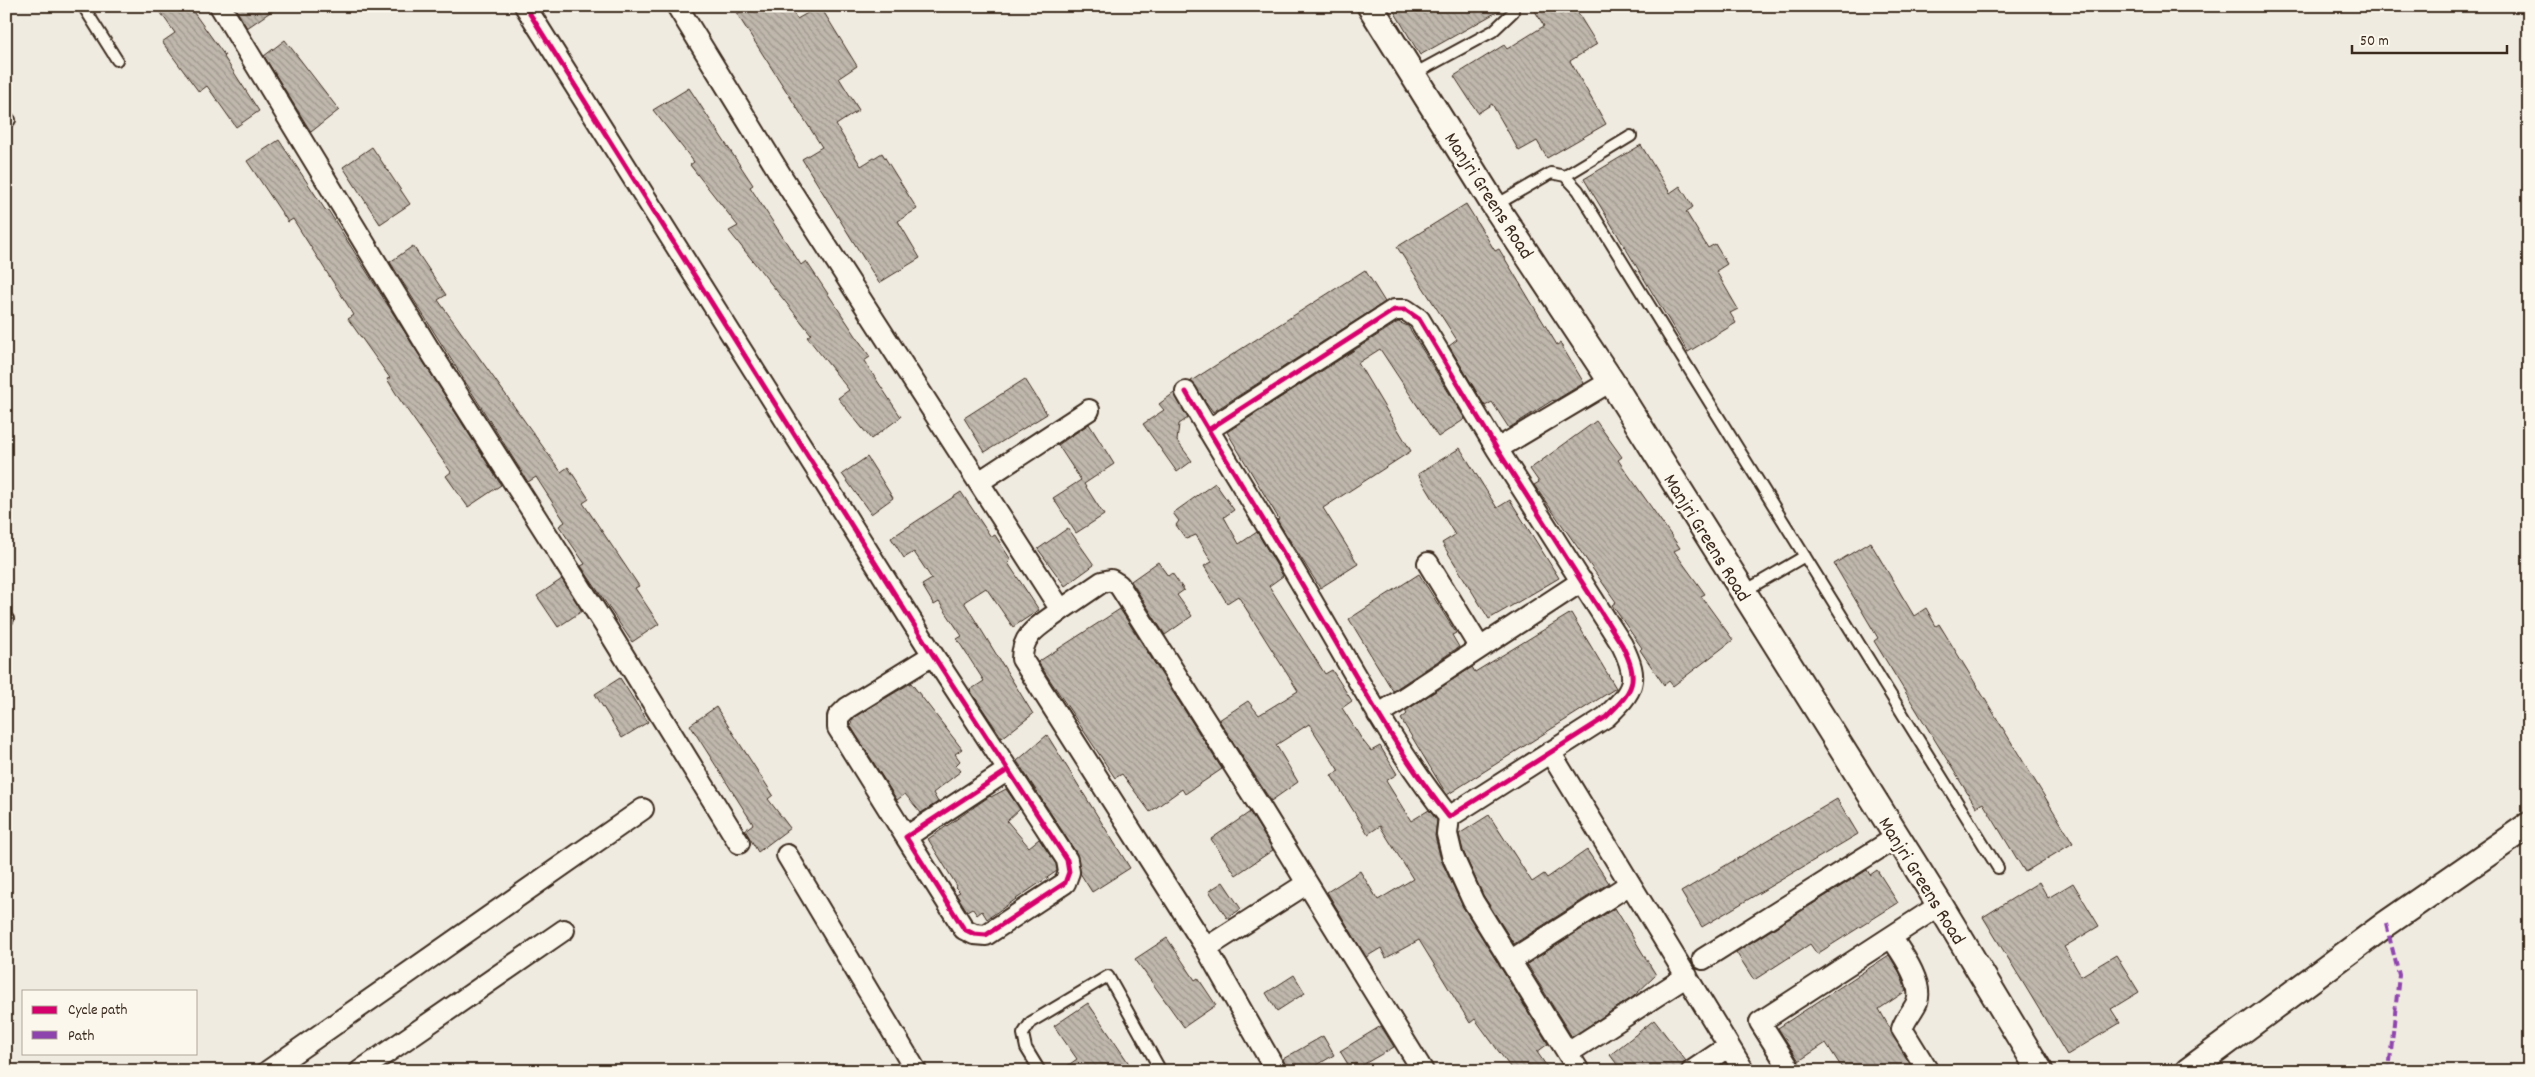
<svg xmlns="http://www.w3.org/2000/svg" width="2535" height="1077" viewBox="0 0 2535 1077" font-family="Dekko,sans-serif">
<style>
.building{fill:url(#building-back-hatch);stroke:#3b2a1e}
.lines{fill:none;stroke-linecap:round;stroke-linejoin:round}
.service-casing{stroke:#3b2a1e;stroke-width:14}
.minor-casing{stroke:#3b2a1e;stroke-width:24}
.tertiary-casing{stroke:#3b2a1e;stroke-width:29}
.service{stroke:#fbf7ec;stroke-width:10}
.minor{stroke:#fbf7ec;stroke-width:20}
.tertiary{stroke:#fbf7ec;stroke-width:25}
.quiet{stroke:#8e44ad;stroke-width:4;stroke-dasharray:8 4;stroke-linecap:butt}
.cycleway-casing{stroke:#fbf7ec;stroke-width:8}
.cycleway{stroke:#d6006c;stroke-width:5}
.labels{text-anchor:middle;stroke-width:5;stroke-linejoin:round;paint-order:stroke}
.street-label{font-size:20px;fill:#3b2a1e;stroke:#fbf7ec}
</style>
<defs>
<pattern id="building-back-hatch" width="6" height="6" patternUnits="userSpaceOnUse" patternTransform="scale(1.25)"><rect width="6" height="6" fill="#c0b8ad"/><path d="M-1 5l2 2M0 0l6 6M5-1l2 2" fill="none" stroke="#9d968c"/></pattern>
</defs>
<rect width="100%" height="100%" fill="#f0ebe0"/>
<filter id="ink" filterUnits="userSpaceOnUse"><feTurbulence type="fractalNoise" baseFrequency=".02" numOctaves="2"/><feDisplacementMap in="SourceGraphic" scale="10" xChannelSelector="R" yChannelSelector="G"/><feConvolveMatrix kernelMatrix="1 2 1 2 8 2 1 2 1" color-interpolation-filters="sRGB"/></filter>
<g filter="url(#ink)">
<path class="building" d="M156 6H189L225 56 224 57 259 111 236 127 207 86 199 92 162 42 175 33Z
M234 6H279L247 28Z
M750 6H789L797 19 820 6 857 66 839 78 859 110 836 125 861 166 882 153 917 209 898 221 920 258 879 283 802 159 822 147 737 14Z
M1391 6H1506V7L1420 55Z
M1532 6H1557L1562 14 1574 7 1597 44 1570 61 1606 124 1547 158 1537 141 1519 151 1492 104 1478 113 1454 76 1504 45 1507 49 1544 26Z
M285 40 339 110 311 132 264 56Z
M689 88 753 185 750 187 801 265 806 261 870 357 864 361 901 417 871 439 838 398 849 390 807 337 811 334 729 231 738 226 690 165 694 162 653 110Z
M279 140 326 211 328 210 501 485 468 507 446 476 451 472 400 400 387 379 390 378 348 319 354 315 293 219 288 222 247 161Z
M1641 145 1670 193 1680 186 1693 207 1686 212 1708 248 1715 244 1727 264 1716 271 1738 309 1730 313 1736 323 1688 352 1584 179Z
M372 147 410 204 380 224 343 167Z
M1466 204 1495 251 1499 249 1557 345 1560 343 1584 383 1554 401 1553 400 1509 428 1492 402 1485 406 1449 346 1457 340 1397 247Z
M413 246 446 295 438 300 561 472 568 467 589 499 583 503 639 586 635 588 659 624 632 642 581 566 585 564 559 526 565 522 536 477 528 482 390 262Z
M1365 270 1385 302 1213 412 1191 381Z
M1398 322 1408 326 1465 419 1438 437 1380 349 1358 363 1411 451 1323 508 1358 564 1320 588 1277 520 1279 519 1227 432Z
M1025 379 1047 414 985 452 964 418Z
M1174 393 1188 418 1179 424 1177 441 1192 461 1177 472 1143 424 1164 410 1159 404Z
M1596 421 1622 457 1618 460 1680 548 1674 551 1705 594 1701 596 1733 640 1673 686 1669 681 1664 685 1640 650 1642 648 1612 605 1616 602 1534 485 1539 482 1530 469Z
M1089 424 1114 464 1084 484 1104 515 1076 533 1053 498 1081 480 1058 445Z
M1460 448 1497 508 1510 500 1559 578 1489 619 1442 543 1455 535 1418 474Z
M867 457 893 498 871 514 842 474Z
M1215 483 1234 510 1224 517 1239 544 1257 532 1283 576 1269 586 1325 674 1332 670 1352 701 1342 708 1363 741 1371 751 1380 746 1397 774 1386 781 1411 821 1429 810 1437 820 1435 836 1441 860 1463 907 1548 1044 1537 1052 1550 1071H1513L1475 1019 1470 1023 1419 940 1386 958 1381 948 1366 957 1327 892 1360 871 1378 900 1413 879 1380 826 1368 834 1331 775 1339 771 1309 724 1276 745 1298 782 1271 801 1219 720 1248 701 1259 715 1298 691 1238 596 1227 603 1204 566 1212 562 1196 535 1186 539 1176 525 1179 521 1173 513Z
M961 492 991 537 995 535 1011 560 1008 563 1039 610 1013 627 986 588 964 602 1033 714 1002 738 970 690 984 681 957 639 962 636 939 602 934 605 922 585 932 579 914 552 904 558 891 538Z
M1068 528 1094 565 1065 586 1038 549Z
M1870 542 1914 616 1926 608 1936 626 1939 624 2073 843 2025 872 1983 803 1976 807 1874 641 1878 638 1834 564Z
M1158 562 1168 576 1172 573 1184 590 1177 595 1192 616 1165 635 1131 581Z
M1419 574 1456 633 1452 635 1459 647 1393 691 1349 619Z
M562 579 582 611 558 627 537 596Z
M1120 609 1222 769 1185 794 1182 789 1150 812 1122 774 1115 778 1038 662Z
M1571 613 1616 688 1447 795 1401 719 1407 714 1405 711 1472 667 1475 672Z
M620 678 648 722 622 738 595 694Z
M911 683 962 749 955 754 960 761 956 765 961 771 933 793 938 802 921 813 905 794 897 800 850 725 854 717Z
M716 707 773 795 768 799 790 828 758 852 745 830 753 824 690 725Z
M1047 735 1130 868 1092 892 1080 873 1077 854 1017 761Z
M1006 789 1020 809 1007 821 1029 847 1039 839 1056 864 1057 871 987 919 982 911 977 915 972 908 967 911 956 894 960 892 955 887 957 886 928 839 990 796 991 797Z
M1837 799 1858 834 1702 927 1681 892Z
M1250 812 1273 850 1236 875 1211 839Z
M1489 815 1532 882 1544 874 1547 878 1587 850 1609 883 1514 944 1483 895 1463 851 1459 834Z
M1867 870 1870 875 1877 870 1898 903 1817 954 1810 944 1754 980 1736 952Z
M1223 882 1241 909 1227 918 1209 891Z
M2039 882 2048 898 2073 883 2099 926 2064 947 2081 976 2116 955 2139 992 2111 1009 2120 1023 2067 1055 1983 917Z
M1615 908 1656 975 1633 997 1572 1037 1527 964Z
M1167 938 1195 980 1198 978 1216 1005 1184 1027 1135 959Z
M1889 955 1900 973 1906 991 1879 1009 1914 1071H1844L1826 1043 1799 1061 1778 1028Z
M1294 975 1305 993 1277 1011 1266 993Z
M1088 1003 1105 1028 1134 1071H1060L1077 1059 1054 1026Z
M1654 1020 1686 1061 1680 1071H1622L1610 1055Z
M1381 1026 1394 1047 1352 1071 1340 1051Z
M1323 1036 1334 1055 1307 1071H1288L1283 1059Z"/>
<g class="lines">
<defs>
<path id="service" d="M83 6 117 60
M1414 74 1493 31 1513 12V6
M6 122 10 120
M1565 176 1631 136
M1496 205 1551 173 1565 176 1578 190 1998 868
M1743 592 1805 556
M6 620 8 619
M1040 1071 1026 1048 1023 1034 1031 1022 1108 976 1161 1071"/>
<path id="minor" d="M220 6 427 346 611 635 739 843
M525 6 933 655 1067 860 1069 872 1065 883 986 935 974 934 964 929 906 837 1008 770
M677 6 782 177 1061 610C1042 625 1022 632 1022 659L1206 948 1276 1071
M1186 392C1227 463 1272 532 1313 603 1356 676 1396 751 1449 817L1606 717C1634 690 1640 681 1622 645L1497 449 1419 319 1406 310H1394L1208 430
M1497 449 1611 381
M979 482 1089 410
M1428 563 1480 648
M1061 610 1102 582 1111 580 1119 585 1259 805 1423 1071
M1378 715 1582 581
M1550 752 1744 1071
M1449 817 1447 834 1452 855 1473 901 1579 1071
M906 837 838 728V717L847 708 933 655
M787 855 916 1071
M1891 937C1901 952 1924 983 1917 1002 1913 1011 1905 1019 1902 1029L1928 1071
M1206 948 1306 884
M1703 959 1897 837
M1510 961 1630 884
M1568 1053 1687 976
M268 1071 643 809
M360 1071 564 930
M1692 1071 1729 1046
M1791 1071 1760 1022 1940 905"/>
<path id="tertiary" d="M1370 6 1491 200 1611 381 1940 905 2040 1071
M2188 1071 2386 924 2529 825"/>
</defs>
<use href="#service" class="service-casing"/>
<use href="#minor" class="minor-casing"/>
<use href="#tertiary" class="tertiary-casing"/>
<use href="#service" class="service"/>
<use href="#minor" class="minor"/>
<use href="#tertiary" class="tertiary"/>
<path class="quiet" d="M2386 924 2399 975 2389 1071"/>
<defs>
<path id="cycleway" d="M525 6 933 655 1067 860 1069 872 1065 883 986 935 974 934 964 929 906 837 1008 770
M1186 392C1227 463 1272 532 1313 603 1356 676 1396 751 1449 817L1606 717C1634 690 1640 681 1622 645L1497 449 1419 319 1406 310H1394L1208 430"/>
</defs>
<use href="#cycleway" class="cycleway-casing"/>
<use href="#cycleway" class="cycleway"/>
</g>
</g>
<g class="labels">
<g class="street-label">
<text transform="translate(1490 195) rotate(57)" y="7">Manjri Greens Road</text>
<text transform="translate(1708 537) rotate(58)" y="7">Manjri Greens Road</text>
<text transform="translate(1923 880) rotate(58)" y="7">Manjri Greens Road</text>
</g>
</g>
<rect width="2535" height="1077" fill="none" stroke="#fbf7ec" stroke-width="25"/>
<rect x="12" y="12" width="2510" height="1052" fill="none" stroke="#3b2a1e" stroke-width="2" filter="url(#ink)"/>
<rect x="22" y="990" width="175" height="65" fill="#fbf7ec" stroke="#aea59a"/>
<rect x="32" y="1006" width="25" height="8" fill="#d6006c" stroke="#aea59a"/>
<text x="68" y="1014" font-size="15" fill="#3b2a1e">Cycle path</text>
<rect x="32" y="1031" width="25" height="8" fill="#8e44ad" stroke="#aea59a"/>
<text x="68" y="1040" font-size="15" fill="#3b2a1e">Path</text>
<path d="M2352 45v8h155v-8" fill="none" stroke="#3b2a1e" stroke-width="2.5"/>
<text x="2360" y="45" font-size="15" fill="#3b2a1e" stroke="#fbf7ec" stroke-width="4" paint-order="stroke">50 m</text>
</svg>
